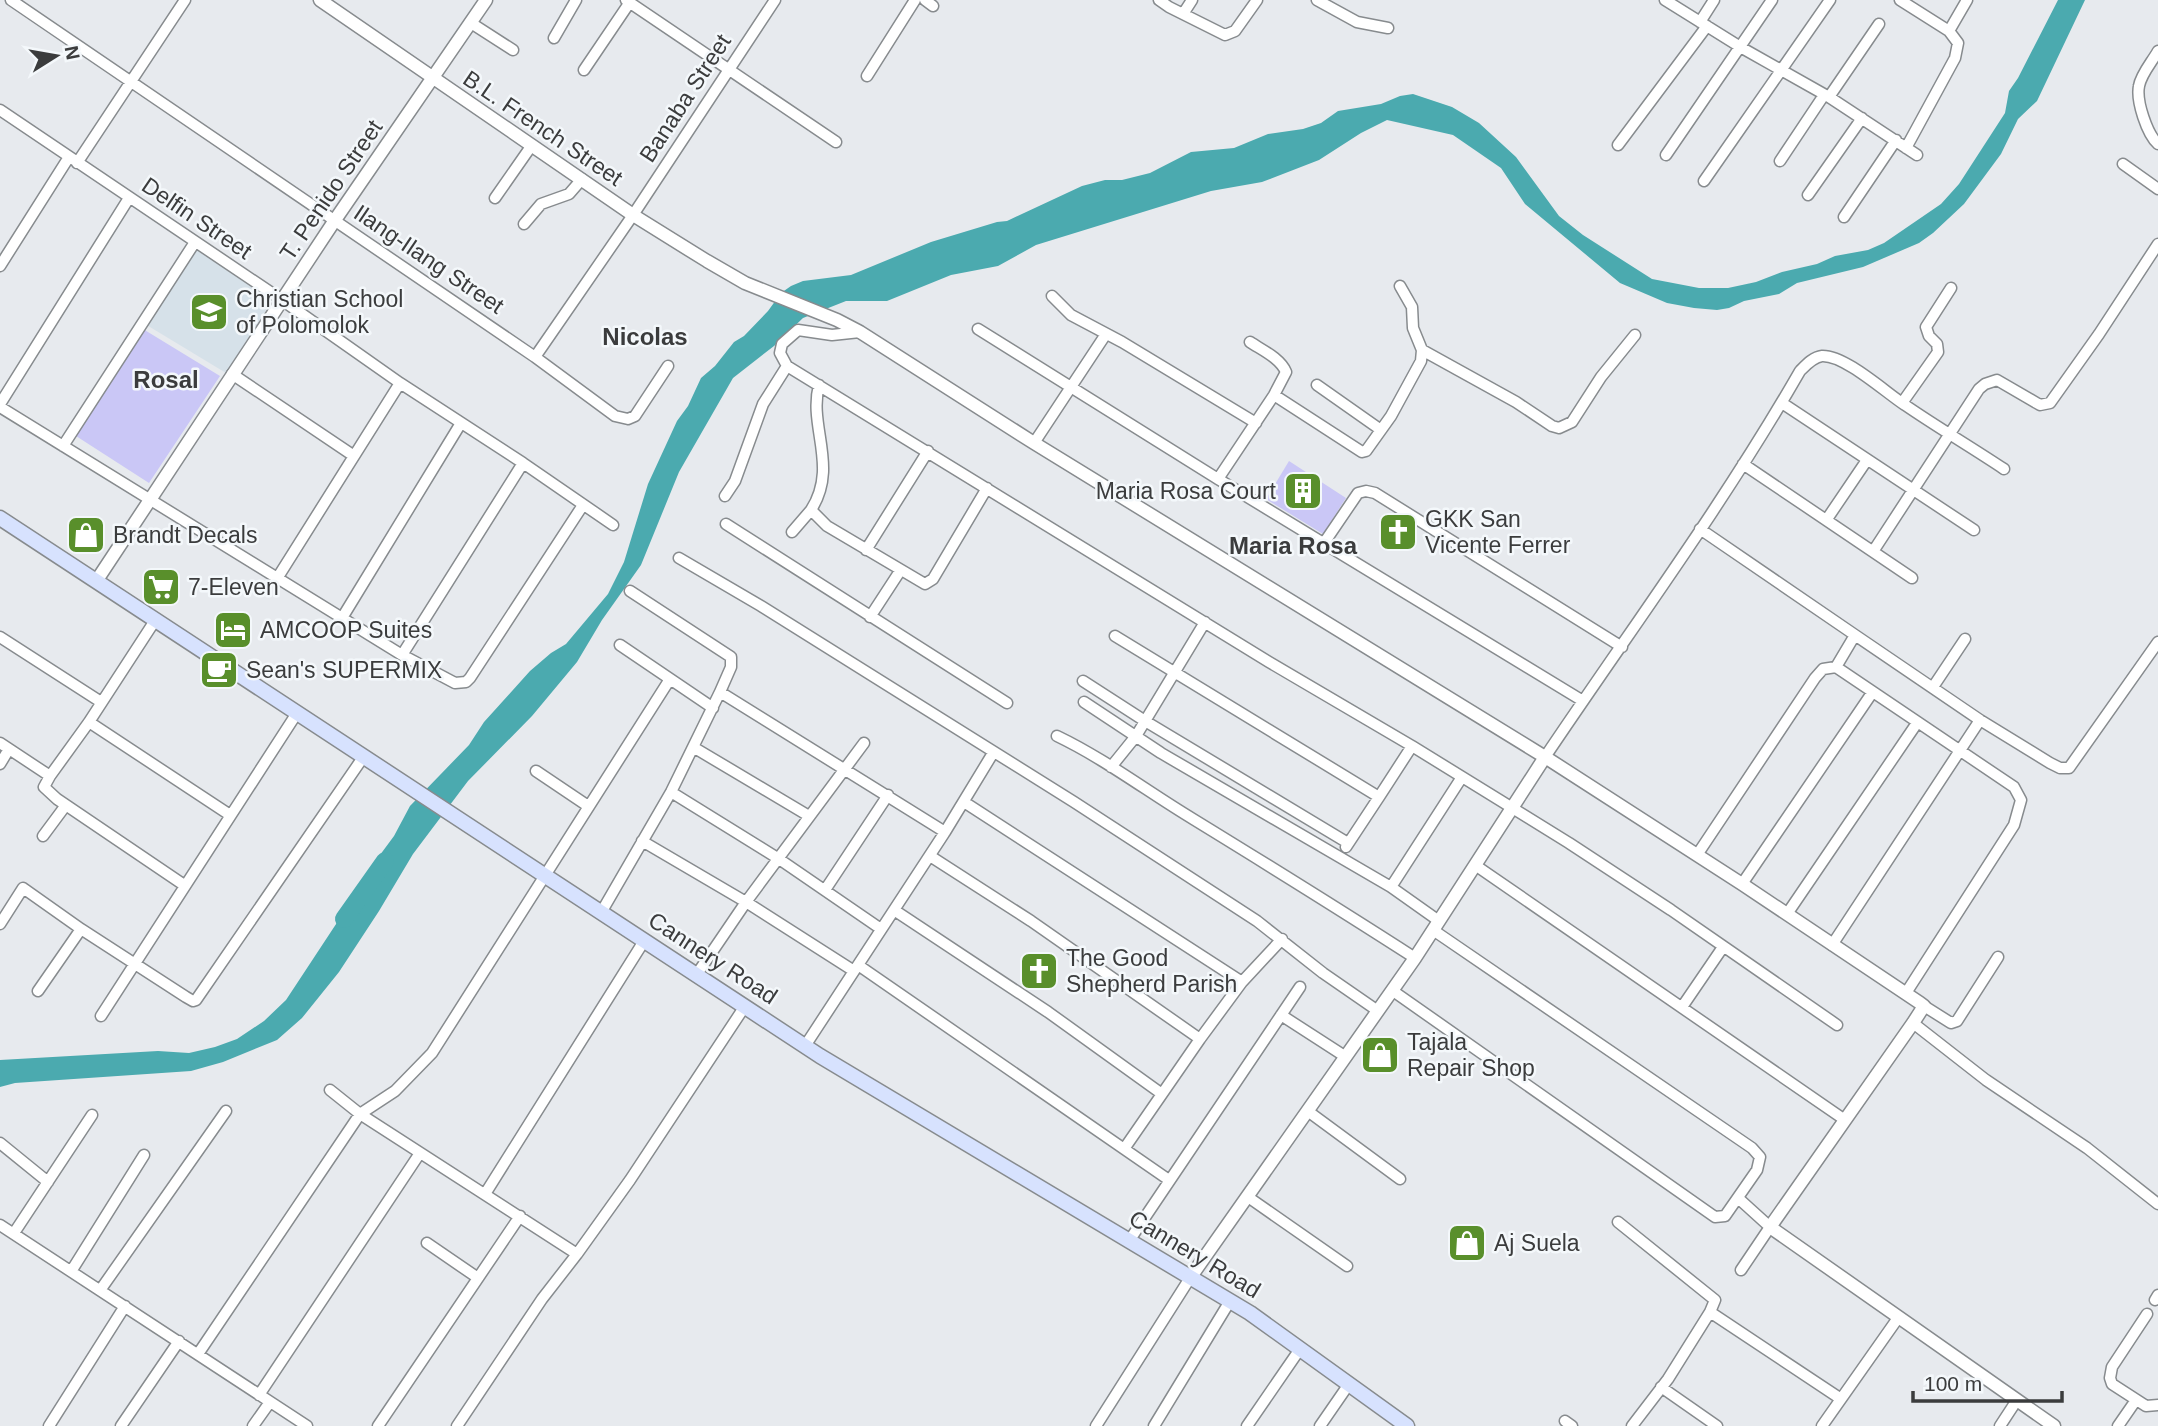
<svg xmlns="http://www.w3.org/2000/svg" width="2158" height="1426" viewBox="0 0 2158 1426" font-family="Helvetica,sans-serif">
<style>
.built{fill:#d6e1e9}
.green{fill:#cac7f6}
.water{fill:#4baaaf}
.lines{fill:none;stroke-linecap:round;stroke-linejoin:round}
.river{stroke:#4baaaf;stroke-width:18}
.minor-casing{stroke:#878b8e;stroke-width:13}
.tertiary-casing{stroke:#878b8e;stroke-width:15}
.secondary-casing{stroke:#878b8e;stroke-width:17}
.minor{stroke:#fff;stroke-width:10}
.tertiary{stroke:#fff;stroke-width:12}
.secondary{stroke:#d7e2fe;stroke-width:14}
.labels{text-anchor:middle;stroke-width:5;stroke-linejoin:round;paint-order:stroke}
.street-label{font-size:23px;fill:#3b3c3d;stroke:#f4f8fb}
.poi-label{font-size:23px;fill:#3b3c3d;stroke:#f4f8fb;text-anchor:start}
.neighbourhood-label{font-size:24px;font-weight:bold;fill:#3b3c3d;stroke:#f4f8fb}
</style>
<rect width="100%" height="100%" fill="#e7eaee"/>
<path class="built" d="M194 247 273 299 226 373 145 324Z"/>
<path class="green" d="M143 329 220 376 149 483 76 436Z
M1289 461 1346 498 1323 534 1266 499Z"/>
<path class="water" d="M2058 0H2085L2037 101 2018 119 2001 154 1964 204 1933 233 1919 243 1863 267 1797 283 1779 294 1744 301 1729 308 1717 310 1694 308 1667 303 1620 283 1525 204 1501 168 1453 135 1387 120 1361 133 1319 160 1262 182 1211 191 1036 245 998 266 951 275 887 301H846L803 318 774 346 733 378 679 472 641 565 602 620 577 662 532 716 468 781 413 854 379 911 339 972 302 1018 277 1040 223 1062 191 1071 15 1083 0 1087V1060L158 1051 189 1053 215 1047 237 1039 264 1021 286 1000 342 915 358 898 372 878 377 859 394 836 410 806 469 745 484 722 530 671 551 653 566 644 608 594 624 562 648 484 677 421 688 406 701 378 715 366 734 342 744 336 768 311 781 293 791 286 803 281 851 275 931 242 997 222 1007 221 1082 186 1105 180H1122L1150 173 1191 152 1234 148 1268 134 1303 129 1321 123 1338 111 1381 104 1400 96 1413 94 1452 107 1479 123 1516 157 1559 216 1583 235 1652 279 1699 288H1728L1756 282 1782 272 1817 264 1835 256 1868 250 1884 243 1941 204 1959 184 2005 113 2009 91 2018 78Z"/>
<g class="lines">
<path class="river" d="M344 919 385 861"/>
<defs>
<path id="minor" d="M11 0 535 357 615 416 628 419 635 416 668 366
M626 0 836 142
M925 0 933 6
M1159 0 1169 7 1225 35 1235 31 1257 0
M1317 0 1357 22 1388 28
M1665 0 1742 48 1829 97 1917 155
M1900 0 1949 31
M1183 14 1192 0
M1700 22 1714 0
M471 23 513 50
M554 38 576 0
M2158 51C2152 62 2141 74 2139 86 2136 101 2147 134 2158 144
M584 70 630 2
M867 76 915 0
M1829 97 1879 24
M0 110 282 300 400 383 523 463 613 525
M1618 145 1707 26
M1906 148 1955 58 1958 43 1949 31 1967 0
M1666 155 1772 0
M1780 161 1824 95
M77 163 185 0
M2123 164 2158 189
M1704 181 1830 0
M1808 195 1862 118
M495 198 532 145
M1844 217 1896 140
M524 224 541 204 569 194 582 179
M0 266 69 157
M1052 296 1071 315 1122 342 1256 423
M978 329 1218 479 1583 701
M860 332 832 335 798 330 782 344 780 353 787 366 1269 662 1412 746 1569 843 1671 910 1837 1025
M1422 350 1516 402 1552 426 1559 428 1572 422 1601 377 1635 335
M535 357 633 215 775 0
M232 374 354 456
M819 385C808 427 839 466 811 510L827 526 925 584 933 579 987 488
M1317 385 1381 430
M1274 395 1362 452 1366 451 1391 416 1421 361 1422 350 1413 328 1412 307 1400 286
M1782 403 1974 530
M1902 403 1938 352 1937 344 1929 336 1926 327 1951 288
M0 404 129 198
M0 407 402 655 455 683 466 682 470 678 583 505
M1034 443 1106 334
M63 446 195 242
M1743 464 1912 578
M1218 479 1274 395 1286 372C1280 358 1262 350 1250 342
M725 496 735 481 763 404 787 366
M1827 519 1867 460
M726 524 1007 703
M1700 529 1855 635 1836 667
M792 532 811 510
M1324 543 1358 493 1366 491 1375 493 1622 647
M866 550 928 451
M1874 550 1979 389 1985 384 1997 380 2040 405 2050 403 2099 334 2158 244
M679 558 761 606 1074 802 1257 921 1323 973 1378 1011
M278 577 400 383
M630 591 731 657V667L720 692
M870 617 900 571
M342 618 461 423
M156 619 89 722 50 776 44 787 57 799 184 885
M1855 635 1980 720
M1115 636 1379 797 1412 746
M0 637 101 702
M620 645 713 708
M402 655 523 463
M1083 681 1145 721 1348 843
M1933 687 1965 639
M1084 702 1161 753 1391 887 1439 921
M89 722 230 815
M1057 736C1105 759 1148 792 1193 819 1268 865 1342 911 1415 958
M0 743 50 776
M693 747 809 816
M1545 757C1631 629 1723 505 1800 371 1806 365 1813 357 1822 356 1845 355 1885 392 1905 405 1937 427 1971 447 2004 469
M0 764 9 749
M1111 767 1136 736 1205 622
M536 771 588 806
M671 792 779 859 881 929
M964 802 1242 982
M43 836 66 805
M642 841 746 902 854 971
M1346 847 1379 797
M1697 855 1815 678 1823 669 1836 667 2014 787 2021 800 2014 825 1906 993
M930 856 1031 921 1200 1039 1242 982 1282 939
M1475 865 1845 1120
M1742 884 1872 693
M1391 887 1462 777
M825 890 888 795
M894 910 1048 1012 1162 1094
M602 911 671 792 720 692 945 832
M1787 914 1917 723
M0 924 23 888 81 929 186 997 193 1001 196 1000 364 756
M1832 945 1980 720 2050 763 2060 768H2069L2158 642
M858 965 1169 1180
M697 974 746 902 864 743
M38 991 81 929
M1393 991 1715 1217 1725 1216 1757 1170 1760 1157 1752 1148 1433 930
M1924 1006 1951 1023 1957 1021 1998 957
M1682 1007 1723 947
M1281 1015 1346 1057
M101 1016 297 713
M1913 1023 1986 1080 2087 1148 2158 1204
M805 1046 945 832 993 753
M330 1090 360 1114 577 1254 630 1180 745 1006
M1309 1112 1400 1179
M0 1143 48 1182
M1124 1149 1200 1039
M485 1194 644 941
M1248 1197 1347 1266
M1738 1198 1770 1227 1741 1270
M1618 1222 1715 1300 1710 1312 1668 1379 1632 1426
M0 1225 307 1426
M14 1233 92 1115
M1129 1241 1300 987
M427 1243 478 1278
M72 1270 144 1155
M101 1289 226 1111
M2155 1300 2158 1295
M1710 1312 1841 1399
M2147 1314 2112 1367 2110 1378 2112 1384 2146 1406 2158 1405
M198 1354 360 1114 395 1091 432 1053 670 679
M1661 1387 1717 1426
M259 1395 420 1153
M1565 1421 1572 1426
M49 1426 125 1306
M121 1426 179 1341
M253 1426 270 1402
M378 1426 520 1216
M457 1426 542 1299 577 1254
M1096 1426 1190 1278
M1154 1426 1230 1301
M1247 1426 1300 1349
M1320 1426 1349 1384
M1822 1426 1898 1318
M2000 1426 2017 1400
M2118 1426 2136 1400"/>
<path id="tertiary" d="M320 0 633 215 707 261 745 283 837 320 860 332 1034 443 1545 757 1742 884 1920 1003 1924 1006 1913 1023 1770 1227 2054 1426
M97 580 335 220 486 0
M1190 1278 1415 958 1545 757"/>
<path id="secondary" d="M0 518 820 1056 1250 1313 1407 1426"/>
</defs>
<use href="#minor" class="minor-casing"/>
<use href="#tertiary" class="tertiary-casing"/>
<use href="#secondary" class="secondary-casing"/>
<use href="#minor" class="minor"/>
<use href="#tertiary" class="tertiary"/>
<use href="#secondary" class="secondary"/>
</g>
<defs>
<symbol id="school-square" viewBox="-11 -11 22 22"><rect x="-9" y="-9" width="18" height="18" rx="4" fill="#598f2b" stroke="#f4f8fb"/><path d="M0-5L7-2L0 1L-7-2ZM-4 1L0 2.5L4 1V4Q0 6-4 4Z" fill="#fff"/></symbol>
<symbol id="building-square" viewBox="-11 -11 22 22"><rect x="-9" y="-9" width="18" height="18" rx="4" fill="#598f2b" stroke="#f4f8fb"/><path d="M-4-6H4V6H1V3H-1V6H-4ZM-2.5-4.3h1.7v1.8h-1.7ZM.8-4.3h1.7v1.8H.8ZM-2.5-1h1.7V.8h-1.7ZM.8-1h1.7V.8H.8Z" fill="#fff"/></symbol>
<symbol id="church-square" viewBox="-11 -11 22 22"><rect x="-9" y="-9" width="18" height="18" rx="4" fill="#598f2b" stroke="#f4f8fb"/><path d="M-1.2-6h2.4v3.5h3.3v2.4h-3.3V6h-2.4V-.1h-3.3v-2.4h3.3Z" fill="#fff"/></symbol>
<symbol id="shop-square" viewBox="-11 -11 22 22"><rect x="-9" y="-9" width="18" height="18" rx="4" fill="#598f2b" stroke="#f4f8fb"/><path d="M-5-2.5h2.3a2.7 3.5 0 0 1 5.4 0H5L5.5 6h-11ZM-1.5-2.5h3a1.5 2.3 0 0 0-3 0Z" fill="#fff"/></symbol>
<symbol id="supermarket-square" viewBox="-11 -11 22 22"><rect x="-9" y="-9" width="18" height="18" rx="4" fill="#598f2b" stroke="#f4f8fb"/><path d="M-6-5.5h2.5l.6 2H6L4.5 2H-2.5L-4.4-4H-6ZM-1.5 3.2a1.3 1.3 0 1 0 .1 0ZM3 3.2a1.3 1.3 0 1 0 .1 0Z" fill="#fff"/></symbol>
<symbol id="hotel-square" viewBox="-11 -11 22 22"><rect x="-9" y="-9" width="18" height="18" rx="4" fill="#598f2b" stroke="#f4f8fb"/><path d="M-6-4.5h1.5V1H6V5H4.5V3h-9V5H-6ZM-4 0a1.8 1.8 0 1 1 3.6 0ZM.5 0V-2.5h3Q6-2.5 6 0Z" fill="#fff"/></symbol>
<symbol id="cafe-square" viewBox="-11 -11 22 22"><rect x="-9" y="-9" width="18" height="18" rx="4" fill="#598f2b" stroke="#f4f8fb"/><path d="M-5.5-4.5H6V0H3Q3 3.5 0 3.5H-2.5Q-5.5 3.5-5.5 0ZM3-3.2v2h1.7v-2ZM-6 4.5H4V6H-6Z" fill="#fff"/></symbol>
</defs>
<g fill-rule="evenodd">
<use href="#school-square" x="187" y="290" width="44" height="44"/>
<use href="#building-square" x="1281" y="469" width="44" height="44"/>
<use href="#church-square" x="1376" y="510" width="44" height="44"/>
<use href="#shop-square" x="64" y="513" width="44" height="44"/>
<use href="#supermarket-square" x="139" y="565" width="44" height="44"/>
<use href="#hotel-square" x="211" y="608" width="44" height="44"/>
<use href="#cafe-square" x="197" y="648" width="44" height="44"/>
<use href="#church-square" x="1017" y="949" width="44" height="44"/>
<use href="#shop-square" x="1358" y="1033" width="44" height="44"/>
<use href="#shop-square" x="1445" y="1221" width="44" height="44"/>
</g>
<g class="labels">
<g class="street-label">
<text transform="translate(685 98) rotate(-57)" y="8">Banaba Street</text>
<text transform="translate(543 128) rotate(34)" y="8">B.L. French Street</text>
<text transform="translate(331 190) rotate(-56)" y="8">T. Penido Street</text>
<text transform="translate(197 218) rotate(34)" y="8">Delfin Street</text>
<text transform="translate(429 259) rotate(34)" y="8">Ilang-Ilang Street</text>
<text transform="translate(713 958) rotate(33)" y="8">Cannery Road</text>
<text transform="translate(1195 1254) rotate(31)" y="8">Cannery Road</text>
</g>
<g class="poi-label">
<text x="236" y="307">Christian School<tspan x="236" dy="26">of Polomolok</tspan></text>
<text x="1276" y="499" text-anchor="end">Maria Rosa Court</text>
<text x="1425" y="527">GKK San<tspan x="1425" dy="26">Vicente Ferrer</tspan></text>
<text x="113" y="543">Brandt Decals</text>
<text x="188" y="595">7-Eleven</text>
<text x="260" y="638">AMCOOP Suites</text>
<text x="246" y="678">Sean's SUPERMIX</text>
<text x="1066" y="966">The Good<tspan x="1066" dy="26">Shepherd Parish</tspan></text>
<text x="1407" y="1050">Tajala<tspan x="1407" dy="26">Repair Shop</tspan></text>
<text x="1494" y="1251">Aj Suela</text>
</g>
<g class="neighbourhood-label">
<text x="645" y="345">Nicolas</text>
<text x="166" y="388">Rosal</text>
<text x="1293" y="554">Maria Rosa</text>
</g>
</g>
<g transform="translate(56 56) rotate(79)" stroke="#f4f8fb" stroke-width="5" paint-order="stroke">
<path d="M0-5L12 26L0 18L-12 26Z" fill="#3b3c3d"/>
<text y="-10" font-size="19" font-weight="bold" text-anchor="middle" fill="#3b3c3d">N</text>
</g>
<path d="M1913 1391v10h149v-10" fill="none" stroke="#3b3c3d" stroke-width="3.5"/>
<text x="1924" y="1391" font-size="21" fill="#3b3c3d" stroke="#f4f8fb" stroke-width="5" paint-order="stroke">100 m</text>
</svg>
